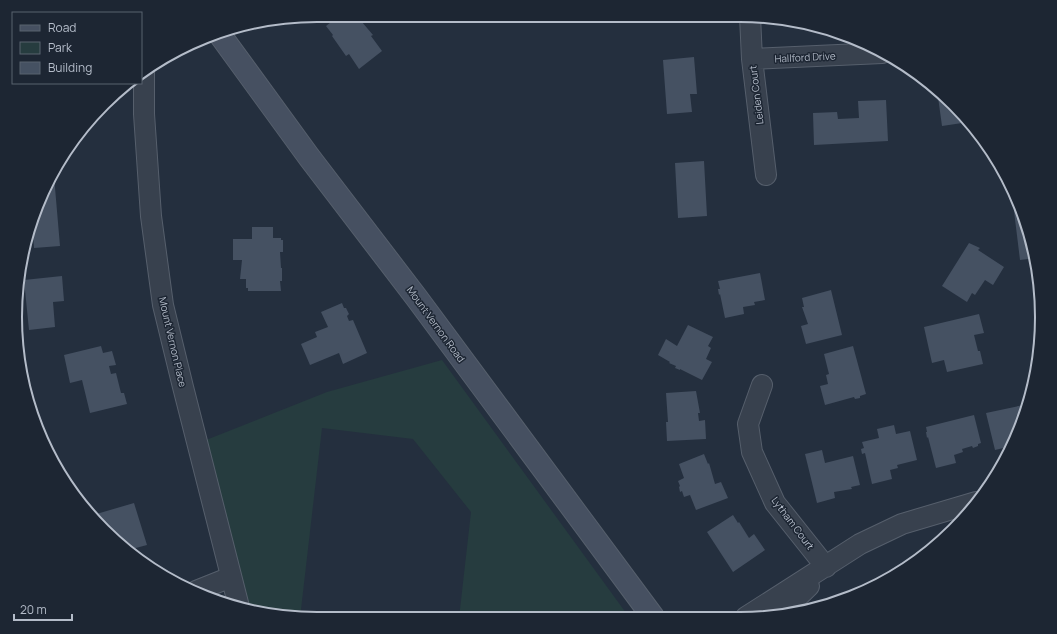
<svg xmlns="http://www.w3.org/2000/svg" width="1057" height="634" viewBox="0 0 1057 634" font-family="Manrope,sans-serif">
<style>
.green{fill:#263c3f}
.building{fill:#455162}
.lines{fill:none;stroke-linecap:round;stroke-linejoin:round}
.street-casing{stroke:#565f6c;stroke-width:22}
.secondary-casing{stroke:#565f6c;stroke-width:24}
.street{stroke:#38414e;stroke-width:20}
.secondary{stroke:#465061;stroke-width:22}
.labels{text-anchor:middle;stroke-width:3;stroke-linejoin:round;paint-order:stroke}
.street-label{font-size:10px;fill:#b4bcc9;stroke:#1d2633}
.rim{fill:none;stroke:#b4bcc9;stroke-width:2}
</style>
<rect width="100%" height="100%" fill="#242f3e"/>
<path class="green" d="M442 360 629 617 459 618 471 512 413 439 322 428 300 618 250 609 206 440 327 392Z"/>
<path class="building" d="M340 15H356L373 35 371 36 382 51 359 69 349 54 346 56 332 36 333 35 326 26Z
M694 57 697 94H690L692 112 667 114 663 60Z
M944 96 954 104 969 122 942 126 938 97Z
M886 100 888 141 814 145 813 113 837 112 838 119 859 118 858 101Z
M704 161 707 216 678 218 675 163Z
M53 176H54L60 246 34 248 32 219Z
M1022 210 1036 258 1020 260 1014 211Z
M252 227H273V238H281V240H283V252H280L281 268H282V281H280L281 291H248V288H246V279H240L242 260H233V239H252Z
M969 243 980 248 978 250 1004 267 993 285 985 280 975 295 972 293 967 302 942 286Z
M760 273 765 300 754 302 755 305 743 307 744 314 725 318 720 294 719 295 718 289H720L718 281Z
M62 276 64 301 53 302 55 327 29 330 24 280Z
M831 290 842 335 806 344 801 326 808 324 802 307H804L802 298Z
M342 303 344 308H346L349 314 347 316 349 321 353 320 367 353 343 364 339 353 310 365 301 344 317 337 315 332 328 327 321 312Z
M979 314 984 333 974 335 978 351H980L983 364 947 372 944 360 932 363 924 327Z
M688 325 713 337 708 346 711 348 706 359 712 362 702 380 680 369V370L675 368 676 366 669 363 670 362 658 355 666 339 677 346Z
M101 346 103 353 112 351 116 365 109 366 111 374 116 373 121 393H124L127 404 90 413 82 380 70 383 64 355Z
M853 346 866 394 860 396V398L855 399 854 397 825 405 820 386 828 384 826 375 829 374 824 354Z
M696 391 700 413H698L699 421 705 420 706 439 667 441 666 422H668L666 393Z
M1028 404 1019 433 1015 440H1013L1014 443 1012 446 995 450 986 413Z
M974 415 981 443 978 444V446L973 448 972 446 962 449 963 452 954 455 956 463 936 468 928 437 927 438 926 432H927L926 427Z
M894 425 896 434 910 431 917 460 897 465 898 468 890 470 892 479 872 484 865 453 862 454 861 449 864 448 862 442 879 438 877 429Z
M822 450 825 463 853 456 860 485 851 487 852 489 834 492 835 498 817 503 805 454Z
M704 454 708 464 709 463 715 484 721 482 728 498 696 510 690 495 684 497 682 491 680 492 679 487 680 486 678 481 684 478 679 464Z
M134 503 147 545 132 549 131 547 128 548 93 515Z
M733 515 738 523 739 522 749 538 754 534 765 550 733 572 707 532Z
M901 563 905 568 889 579 885 574Z"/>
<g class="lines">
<defs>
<path id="street" d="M750 16 752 59 766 175
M752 59 882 53
M144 71V114L151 216 163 305 183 387 239 607
M762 385 748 424 752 452 775 503 826 567
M196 591 231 577
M778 616 809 586
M746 617 860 544 902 524 976 502"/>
<path id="secondary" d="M218 32 309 157 416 297 653 617"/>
</defs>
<use href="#street" class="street-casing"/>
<use href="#secondary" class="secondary-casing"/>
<use href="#street" class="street"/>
<use href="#secondary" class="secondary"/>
</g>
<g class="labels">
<g class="street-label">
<text transform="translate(805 57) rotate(-3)" y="4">Hallford Drive</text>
<text transform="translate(756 95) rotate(-97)" y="4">Leiden Court</text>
<text transform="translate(436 324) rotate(54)" y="4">Mount Vernon Road</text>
<text transform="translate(173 342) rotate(77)" y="4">Mount Vernon Place</text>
<text transform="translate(793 523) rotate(53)" y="4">Lytham Court</text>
</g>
</g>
<path d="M0 0H1057V634H0ZM317 22H740A295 295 0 0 1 1035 317V317A295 295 0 0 1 740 612H317A295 295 0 0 1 22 317V317A295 295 0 0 1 317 22Z" fill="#1d2633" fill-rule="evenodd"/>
<path class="rim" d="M317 22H740A295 295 0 0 1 1035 317V317A295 295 0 0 1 740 612H317A295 295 0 0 1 22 317V317A295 295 0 0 1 317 22Z"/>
<rect x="12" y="12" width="130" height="72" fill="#1d2633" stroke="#59626f"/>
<rect x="20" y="25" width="20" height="6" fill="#465061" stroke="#59626f"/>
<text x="48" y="32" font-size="12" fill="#b4bcc9">Road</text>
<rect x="20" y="42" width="20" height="12" fill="#263c3f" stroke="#59626f"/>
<text x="48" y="52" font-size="12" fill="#b4bcc9">Park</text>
<rect x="20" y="62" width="20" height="12" fill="#455162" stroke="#59626f"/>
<text x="48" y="72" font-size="12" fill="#b4bcc9">Building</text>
<path d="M14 614v6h58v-6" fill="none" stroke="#b4bcc9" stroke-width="2"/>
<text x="20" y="614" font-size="12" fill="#b4bcc9" stroke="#1d2633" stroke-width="3" paint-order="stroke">20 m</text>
</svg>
